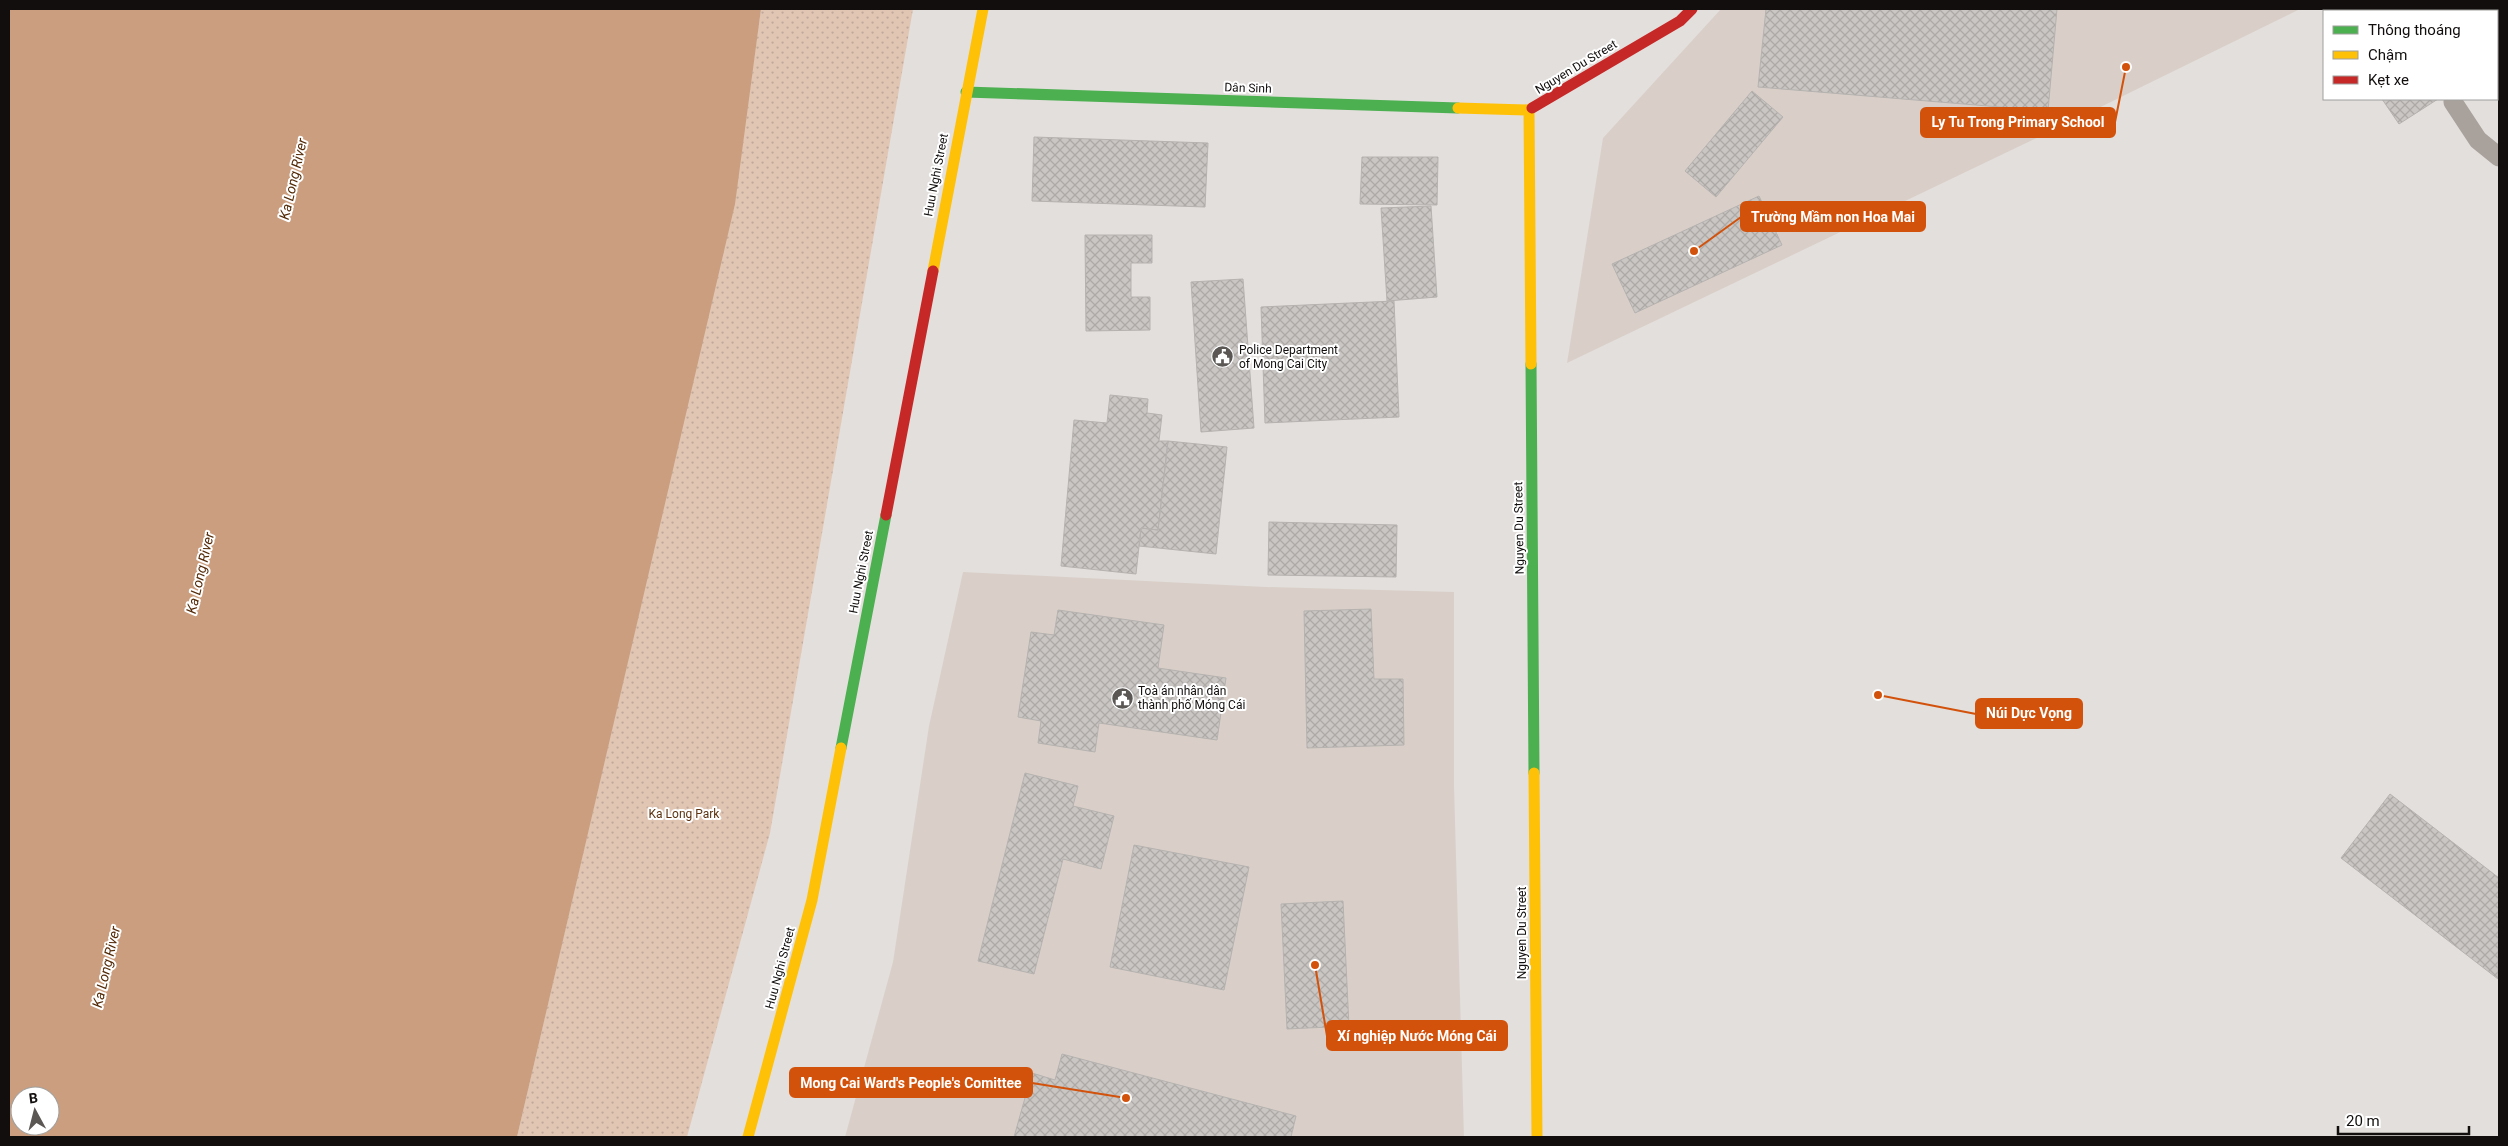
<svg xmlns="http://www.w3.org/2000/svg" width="2508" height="1146" viewBox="0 0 2508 1146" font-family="Roboto,sans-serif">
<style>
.built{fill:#d9cfc8}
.park{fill:url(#park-dots)}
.water{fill:#ca9e7e;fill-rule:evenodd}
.building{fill:url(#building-cross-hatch);stroke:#b5b2b0}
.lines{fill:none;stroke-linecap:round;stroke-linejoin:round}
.lane{stroke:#a9a19b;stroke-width:19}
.fast{stroke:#4caf50;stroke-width:11}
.slow{stroke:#ffc107;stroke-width:11}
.jam{stroke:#c62828;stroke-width:11}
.labels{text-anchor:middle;stroke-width:4;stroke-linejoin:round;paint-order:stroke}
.street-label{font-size:12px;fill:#110e0d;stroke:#fff}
.poi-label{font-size:12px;fill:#110e0d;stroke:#fff;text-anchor:start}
.park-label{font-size:12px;fill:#5c3210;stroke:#fff}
.water-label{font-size:14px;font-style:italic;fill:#532906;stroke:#fff}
.leader{fill:none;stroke:#d2520c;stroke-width:2}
.callout-dot{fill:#d2520c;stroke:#fff;stroke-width:2}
.callout{fill:#d2520c;stroke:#d2520c;stroke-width:2}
.callout-label{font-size:14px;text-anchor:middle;font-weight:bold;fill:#fff}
</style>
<defs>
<pattern id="park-dots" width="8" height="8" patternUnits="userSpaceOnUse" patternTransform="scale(1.25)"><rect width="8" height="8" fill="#e1c6b4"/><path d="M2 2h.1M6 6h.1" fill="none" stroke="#c0a99a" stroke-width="1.8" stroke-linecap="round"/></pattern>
<pattern id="building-cross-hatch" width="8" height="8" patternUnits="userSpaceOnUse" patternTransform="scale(1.25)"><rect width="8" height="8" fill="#c9c6c4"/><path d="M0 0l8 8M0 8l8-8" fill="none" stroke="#aca9a7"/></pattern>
</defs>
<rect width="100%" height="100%" fill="#e3dfdc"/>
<path class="built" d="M1721 9H2300L2066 124 1567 363 1603 138Z
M963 572 1266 587 1454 592V786L1464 1137H845L893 962 929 726Z"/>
<path class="park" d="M761 9H913L770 833 687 1137H517L734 204Z"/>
<path class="water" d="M9 9H761L735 204 517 1137H9ZM20 1096H50V1126H20Z"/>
<path class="building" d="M1766 9H2057L2048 111 1758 87Z
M1752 91 1783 117 1716 197 1685 171Z
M2382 99H2438L2399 124Z
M1034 137 1208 143 1205 207 1032 201Z
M1362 157H1438L1437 205 1360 204Z
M1759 196 1782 245 1635 313 1612 264Z
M1431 206 1437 297 1387 301 1381 208Z
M1085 235H1152V263H1131V297H1150V330L1086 331Z
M1243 279 1254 428 1201 432 1191 282Z
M1394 301 1399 417 1265 423 1261 307Z
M1110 395 1148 399 1147 413 1162 415 1159 441H1168L1158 530 1141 528 1136 574 1061 566 1074 420 1107 423Z
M1168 441 1227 447 1216 554 1139 546 1141 528 1158 530Z
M1269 522 1397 525 1396 577 1268 575Z
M1371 609 1374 679H1403L1404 745 1307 748 1304 611Z
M1058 610 1164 625 1158 668 1226 678 1217 740 1099 723 1095 752 1038 743 1041 721 1018 717 1031 632 1054 635Z
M1025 773 1078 786 1073 806 1114 816 1101 869 1063 859 1034 974 978 961Z
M2390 794 2499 878 2498 979 2341 858Z
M1134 845 1249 867 1224 990 1110 967Z
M1343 901 1349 1026 1287 1029 1281 904Z
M1062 1054 1296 1116 1291 1137H1293H1014L1032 1073 1055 1080Z"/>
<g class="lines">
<path class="lane" d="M2453 102 2478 140 2499 157"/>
<path class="fast" d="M966 92 1458 108
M1531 364 1534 773
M841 748 886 515"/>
<path class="slow" d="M1458 108 1529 110
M933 271 983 9
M1531 364 1529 110 1532 108
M1534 773 1537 1137
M748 1137 812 900 841 748"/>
<path class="jam" d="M1532 108 1680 21 1692 9
M886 515 933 271"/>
</g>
<defs>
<symbol id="civic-disc" viewBox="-11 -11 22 22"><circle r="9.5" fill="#5a5755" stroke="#fff"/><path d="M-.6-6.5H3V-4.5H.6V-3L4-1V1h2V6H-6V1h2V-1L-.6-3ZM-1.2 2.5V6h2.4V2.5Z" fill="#fff"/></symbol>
</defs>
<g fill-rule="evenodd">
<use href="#civic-disc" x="1210" y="344" width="25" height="25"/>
<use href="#civic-disc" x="1110" y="686" width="25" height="25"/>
</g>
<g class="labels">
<g class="street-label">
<text transform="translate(1576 67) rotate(-31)" y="4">Nguyen Du Street</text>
<text transform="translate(1248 88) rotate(2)" y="4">Dân Sinh</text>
<text transform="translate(936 175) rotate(-79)" y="4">Huu Nghi Street</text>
<text transform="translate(1519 528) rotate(-91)" y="4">Nguyen Du Street</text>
<text transform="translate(861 572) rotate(-79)" y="4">Huu Nghi Street</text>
<text transform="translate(1522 933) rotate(-90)" y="4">Nguyen Du Street</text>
<text transform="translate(780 968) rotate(-75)" y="4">Huu Nghi Street</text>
</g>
<g class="poi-label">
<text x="1239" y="354">Police Department<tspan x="1239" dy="14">of Mong Cai City</tspan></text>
<text x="1138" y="695">Toà án nhân dân<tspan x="1138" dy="14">thành phố Móng Cái</tspan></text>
</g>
<g class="park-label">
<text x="684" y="818">Ka Long Park</text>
</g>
<g class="water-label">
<text transform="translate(293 179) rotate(-77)" y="5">Ka Long River</text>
<text transform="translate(200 573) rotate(-77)" y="5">Ka Long River</text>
<text transform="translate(106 967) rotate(-77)" y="5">Ka Long River</text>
</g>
</g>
<path class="leader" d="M2126 67L2115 122M1694 251L1741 217M1878 695L1976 714M1315 965L1327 1036M1126 1098L1032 1083"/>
<g class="callout-dot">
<circle cx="2126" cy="67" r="5"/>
<circle cx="1694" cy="251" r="5"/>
<circle cx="1878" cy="695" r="5"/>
<circle cx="1315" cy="965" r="5"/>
<circle cx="1126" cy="1098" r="5"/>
</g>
<g class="callout">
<rect x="1921" y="108" width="194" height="29" rx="5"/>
<rect x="1741" y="202" width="184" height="29" rx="5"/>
<rect x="1976" y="699" width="106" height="29" rx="5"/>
<rect x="1327" y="1021" width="180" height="29" rx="5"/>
<rect x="790" y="1068" width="242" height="29" rx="5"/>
</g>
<g class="callout-label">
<text x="2018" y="127">Ly Tu Trong Primary School</text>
<text x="1833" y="222">Trường Mầm non Hoa Mai</text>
<text x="2029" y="718">Núi Dực Vọng</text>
<text x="1417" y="1041">Xí nghiệp Nước Móng Cái</text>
<text x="911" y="1088">Mong Cai Ward's People's Comittee</text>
</g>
<rect width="2508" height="1146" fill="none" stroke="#110e0d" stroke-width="20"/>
<rect x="2323" y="10" width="175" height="90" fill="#ffffff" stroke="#a09f9e"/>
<rect x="2333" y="26" width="25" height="8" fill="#4caf50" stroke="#a09f9e"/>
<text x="2368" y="35" font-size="15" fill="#110e0d">Thông thoáng</text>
<rect x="2333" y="51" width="25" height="8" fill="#ffc107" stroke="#a09f9e"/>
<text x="2368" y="60" font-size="15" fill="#110e0d">Chậm</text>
<rect x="2333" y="76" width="25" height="8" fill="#c62828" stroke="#a09f9e"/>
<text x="2368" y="85" font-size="15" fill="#110e0d">Kẹt xe</text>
<g transform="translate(35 1111) rotate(353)"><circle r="24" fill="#ffffff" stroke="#a09f9e"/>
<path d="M0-4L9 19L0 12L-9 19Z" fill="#5a5755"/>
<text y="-8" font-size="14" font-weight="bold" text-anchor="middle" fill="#110e0d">B</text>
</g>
<path d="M2338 1126v8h131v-8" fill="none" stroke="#110e0d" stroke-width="2.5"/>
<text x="2346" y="1126" font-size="15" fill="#110e0d" stroke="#ffffff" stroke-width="4" paint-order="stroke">20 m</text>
</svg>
